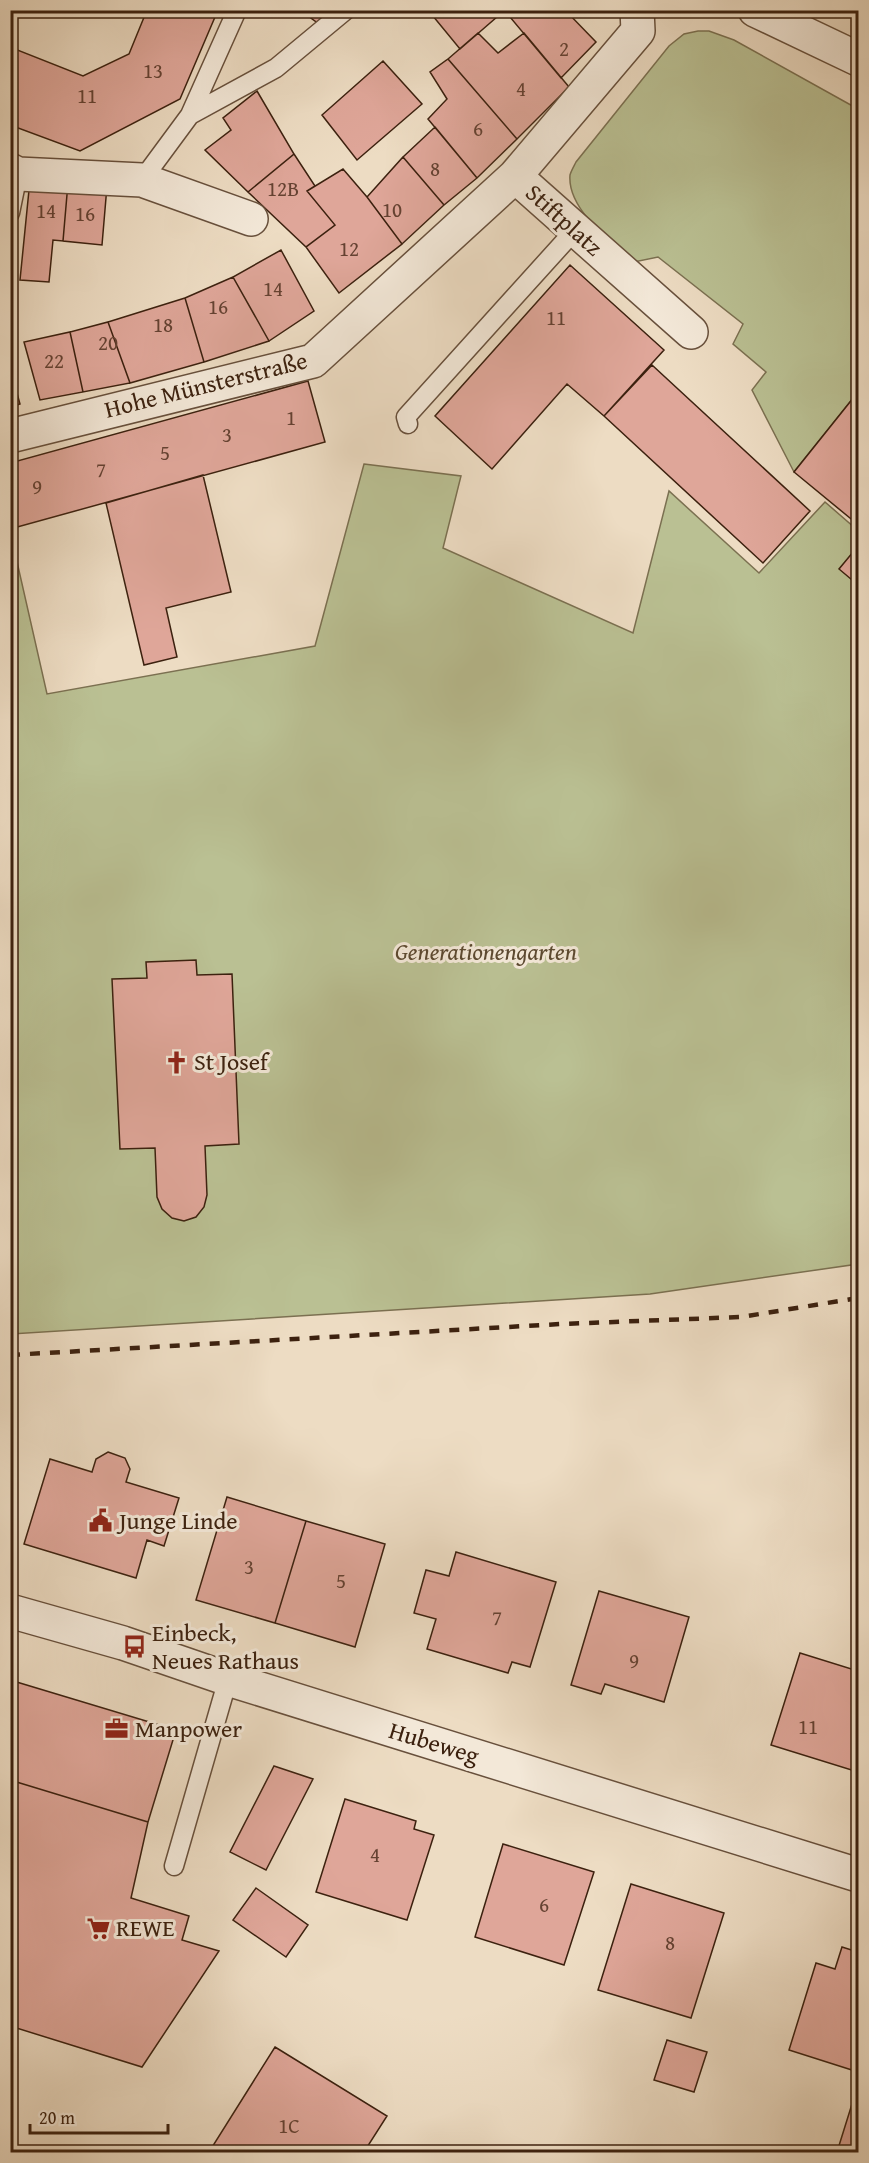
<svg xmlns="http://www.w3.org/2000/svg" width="869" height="2163" viewBox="0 0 869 2163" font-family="'Gentium Book Plus',serif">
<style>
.green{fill:#bac093;stroke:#7b7051;stroke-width:1.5}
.building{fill:#dfa699;stroke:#3c210f;stroke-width:1.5}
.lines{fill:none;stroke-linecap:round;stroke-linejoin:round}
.service-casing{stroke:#68503c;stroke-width:21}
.minor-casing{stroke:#68503c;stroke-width:36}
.tertiary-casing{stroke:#68503c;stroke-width:36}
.service{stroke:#f3e8d8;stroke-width:18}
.minor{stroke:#f3e8d8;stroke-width:33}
.tertiary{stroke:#f3e8d8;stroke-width:33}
.rail{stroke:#3c210f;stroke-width:4.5;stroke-dasharray:10 10;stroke-linecap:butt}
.labels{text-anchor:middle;stroke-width:6;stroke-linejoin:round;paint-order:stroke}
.number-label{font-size:21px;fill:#654232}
.street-label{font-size:24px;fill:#3c210f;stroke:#f3e8d8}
.park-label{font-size:24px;font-style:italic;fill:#5c4930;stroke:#f3e8d8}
.poi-label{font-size:24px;fill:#3c210f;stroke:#f3e8d8;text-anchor:start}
</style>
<rect width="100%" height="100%" fill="#eddcc3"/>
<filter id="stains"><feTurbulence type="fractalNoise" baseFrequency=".00333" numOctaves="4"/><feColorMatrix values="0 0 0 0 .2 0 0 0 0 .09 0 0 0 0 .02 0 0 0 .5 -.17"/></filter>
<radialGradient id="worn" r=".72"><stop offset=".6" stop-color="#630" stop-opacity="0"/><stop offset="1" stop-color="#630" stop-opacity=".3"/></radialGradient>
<path class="green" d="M698 31H709L734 40 858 109V392L794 472 752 390 766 372 733 344 743 324 658 257 634 262C611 242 567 209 570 175 571 171 574 166 576 162L669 46 684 34Z
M364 464 461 476 443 548 633 633 669 491 759 573 825 502 855 528 858 525V1264L650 1294 11 1334V545L13 544 47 694 315 646Z"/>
<path class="building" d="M147 10H218L180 99 80 151 10 125V47L83 76 129 54Z
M300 10H332L319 24Z
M428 10H505L460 49Z
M565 10 596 42 561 78 505 11Z
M478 33 498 53 524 33 569 87 517 139 448 59Z
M448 59 517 139 477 178 428 119 447 99 430 72Z
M383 61 422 104 357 160 322 115Z
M257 91 294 154 248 192 205 150 231 130 223 118Z
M435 127 477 178 444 205 403 157Z
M294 154 315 186 307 191 335 225 306 247 248 192Z
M403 157 444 205 402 244 367 197Z
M343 169 367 197 402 244 339 293 306 247 335 225 307 191Z
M30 180 68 183 63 241 53 240 49 282 20 280Z
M68 183 107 186 102 245 63 241Z
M281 250 314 311 269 341 233 277Z
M570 265 664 350 604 416 567 384 492 469 435 416Z
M233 277 269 341 204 362 185 298Z
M185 298 204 362 130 383 108 322Z
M108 322 130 383 83 392 70 332Z
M70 332 83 392 40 400 24 342Z
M652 365 810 511 763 563 604 416Z
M10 368 20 404 10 407Z
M308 381 325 442 10 529V463Z
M858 392V520L856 523 794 472Z
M203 475 231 592 166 608 177 657 144 665 106 503Z
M858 546V585L839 569Z
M196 960 197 975 232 974 239 1144 205 1146 207 1195 204 1207 196 1217 184 1221 172 1218 162 1209 157 1197 155 1148 120 1149 112 979 147 978 146 962Z
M108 1452 125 1458 130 1469 126 1482 179 1498 164 1546 147 1540 136 1578 24 1544 50 1459 92 1472 96 1459Z
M227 1497 306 1521 275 1623 196 1600Z
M306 1521 385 1544 355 1647 275 1623Z
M456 1552 556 1582 530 1667 512 1662 508 1673 427 1649 436 1619 414 1613 426 1570 449 1576Z
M599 1591 689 1617 664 1702 605 1684 601 1694 571 1685Z
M800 1653 858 1671V1772L771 1745Z
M10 1680 176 1730 148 1822 10 1780Z
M274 1766 313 1779 266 1870 230 1852Z
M10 1780 148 1822 131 1898 189 1916 182 1940 219 1951 142 2067 10 2026Z
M345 1799 416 1821 414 1829 434 1835 407 1920 316 1892Z
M503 1844 594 1872 564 1965 475 1937Z
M631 1884 724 1913 691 2018 598 1990Z
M256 1888 308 1925 286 1957 233 1920Z
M842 1947 858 1952V2060L855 2071 789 2050 816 1963 835 1969Z
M667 2040 707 2052 694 2092 654 2080Z
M275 2047 387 2116 364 2152H209Z
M852 2104 858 2106V2152H837Z"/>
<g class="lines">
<defs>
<path id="service" d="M190 115 237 10
M142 180 190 115 276 68 346 10
M10 213 18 174
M408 424 406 417 575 230
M174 1866 228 1679"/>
<path id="minor" d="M637 10 638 31 515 176 691 332
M755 10 858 59
M10 170 18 174 142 180 251 219
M10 436 313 361 515 176"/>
<path id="tertiary" d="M10 1611 123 1643 228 1679 858 1875"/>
</defs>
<use href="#service" class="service-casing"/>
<use href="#minor" class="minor-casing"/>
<use href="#tertiary" class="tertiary-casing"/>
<use href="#service" class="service"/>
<use href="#minor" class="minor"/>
<use href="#tertiary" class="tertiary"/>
<path class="rail" d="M10 1355 561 1324 741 1317 858 1298"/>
</g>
<defs>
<symbol id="church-bare" viewBox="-9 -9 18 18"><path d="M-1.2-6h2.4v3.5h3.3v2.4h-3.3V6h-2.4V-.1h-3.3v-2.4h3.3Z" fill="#8f2418" stroke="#f3e8d8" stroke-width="2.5" paint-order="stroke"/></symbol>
<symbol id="civic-bare" viewBox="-9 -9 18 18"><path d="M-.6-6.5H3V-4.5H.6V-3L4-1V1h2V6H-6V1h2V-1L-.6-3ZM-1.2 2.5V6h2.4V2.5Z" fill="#8f2418" stroke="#f3e8d8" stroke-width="2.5" paint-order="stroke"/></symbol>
<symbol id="bus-bare" viewBox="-9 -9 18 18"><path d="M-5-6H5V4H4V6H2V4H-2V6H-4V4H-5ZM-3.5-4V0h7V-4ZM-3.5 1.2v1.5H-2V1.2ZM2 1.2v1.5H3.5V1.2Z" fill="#8f2418" stroke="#f3e8d8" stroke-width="2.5" paint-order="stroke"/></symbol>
<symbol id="office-bare" viewBox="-9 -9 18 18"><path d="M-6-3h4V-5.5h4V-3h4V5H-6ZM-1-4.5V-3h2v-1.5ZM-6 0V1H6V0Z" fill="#8f2418" stroke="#f3e8d8" stroke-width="2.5" paint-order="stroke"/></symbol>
<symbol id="supermarket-bare" viewBox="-9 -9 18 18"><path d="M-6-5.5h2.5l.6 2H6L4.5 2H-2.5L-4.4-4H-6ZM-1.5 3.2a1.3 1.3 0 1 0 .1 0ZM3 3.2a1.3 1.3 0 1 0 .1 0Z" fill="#8f2418" stroke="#f3e8d8" stroke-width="2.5" paint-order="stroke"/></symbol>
</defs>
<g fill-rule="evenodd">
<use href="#church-bare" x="160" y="1046" width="33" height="33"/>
<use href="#civic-bare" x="84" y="1504" width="33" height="33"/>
<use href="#bus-bare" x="118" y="1630" width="33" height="33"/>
<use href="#office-bare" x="100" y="1712" width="33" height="33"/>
<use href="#supermarket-bare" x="82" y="1912" width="33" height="33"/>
</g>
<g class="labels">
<g class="number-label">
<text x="564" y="56">2</text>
<text x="153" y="78">13</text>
<text x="521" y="96">4</text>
<text x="87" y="103">11</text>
<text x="478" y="136">6</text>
<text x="435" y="176">8</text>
<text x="283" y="196">12B</text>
<text x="392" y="217">10</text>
<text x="46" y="218">14</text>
<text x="85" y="221">16</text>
<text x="349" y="256">12</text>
<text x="273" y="296">14</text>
<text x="218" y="314">16</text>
<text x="556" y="325">11</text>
<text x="163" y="332">18</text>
<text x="108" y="350">20</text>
<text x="54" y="368">22</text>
<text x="291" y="425">1</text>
<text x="227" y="442">3</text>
<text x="165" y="460">5</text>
<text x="101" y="477">7</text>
<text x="37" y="494">9</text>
<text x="249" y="1574">3</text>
<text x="341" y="1588">5</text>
<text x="497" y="1625">7</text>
<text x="634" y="1668">9</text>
<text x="808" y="1734">11</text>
<text x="375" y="1862">4</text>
<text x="544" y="1912">6</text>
<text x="670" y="1950">8</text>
<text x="289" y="2133">1C</text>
</g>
<g class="street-label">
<text transform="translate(564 220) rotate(42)" y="8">Stiftplatz</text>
<text transform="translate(206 385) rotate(-14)" y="8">Hohe Münsterstraße</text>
<text transform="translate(434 1743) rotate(17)" y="8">Hubeweg</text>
</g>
<g class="park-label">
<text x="486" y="960">Generationengarten</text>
</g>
<g class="poi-label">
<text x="194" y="1070">St Josef</text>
<text x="119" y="1529">Junge Linde</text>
<text x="152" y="1641">Einbeck,<tspan x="152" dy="28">Neues Rathaus</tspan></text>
<text x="135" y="1737">Manpower</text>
<text x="116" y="1936">REWE</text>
</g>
</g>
<rect width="869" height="2163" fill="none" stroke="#eddcc3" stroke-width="36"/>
<rect x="12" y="12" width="845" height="2139" fill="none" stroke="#3c210f" stroke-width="3"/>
<rect x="18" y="18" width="833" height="2127" fill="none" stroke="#3c210f" stroke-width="1.5"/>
<path d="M30 2124v9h138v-9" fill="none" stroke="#3c210f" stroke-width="3"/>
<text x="39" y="2124" font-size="18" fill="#3c210f" stroke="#f3e8d8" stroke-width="4.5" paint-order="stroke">20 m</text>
<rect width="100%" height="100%" filter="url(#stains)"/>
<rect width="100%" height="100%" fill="url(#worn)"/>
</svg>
